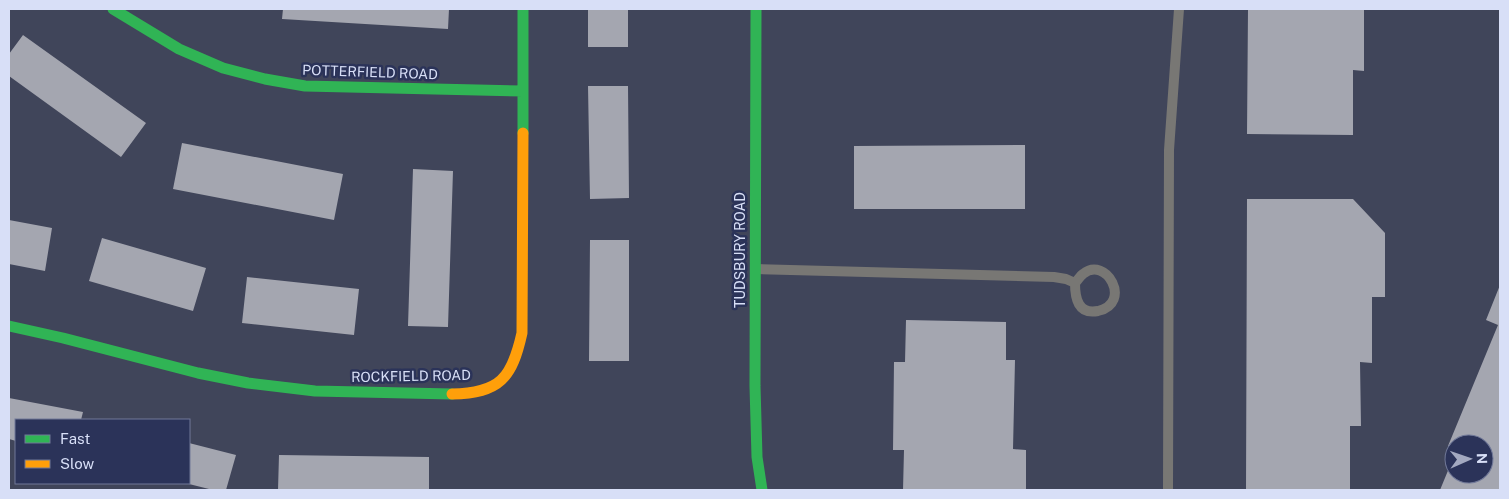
<svg xmlns="http://www.w3.org/2000/svg" width="1509" height="499" viewBox="0 0 1509 499" font-family="'Public Sans',sans-serif">
<style>
.building{fill:#a4a6b0}
.lines{fill:none;stroke-linecap:round;stroke-linejoin:round}
.lane{stroke:#787774;stroke-width:10}
.fast{stroke:#30b455;stroke-width:11}
.slow{stroke:#ff9f0a;stroke-width:11}
.labels{text-anchor:middle;stroke-width:5;stroke-linejoin:round;paint-order:stroke}
.street-label{font-size:14px;fill:#d8dff7;stroke:#2b3359}
</style>
<rect width="100%" height="100%" fill="#40455a"/>
<path class="building" d="M283 9H449L448 29 282 19Z
M588 9H628V47H588Z
M1248 9H1364V71L1353 70V135L1247 134Z
M23 35 146 123 121 157 9 76V54Z
M588 86H628L629 198 590 199Z
M182 143 343 174 334 220 173 189Z
M1025 145V209H854V146Z
M413 169 453 171 448 327 408 326Z
M1247 199H1353L1385 233V297H1372V363L1360 362 1361 426H1350V490H1246Z
M9 220 52 228 45 271 9 264Z
M102 238 206 268 193 311 89 281Z
M590 240H629V361H589Z
M247 277 359 289 354 335 242 323Z
M1500 285V490H1440L1454 456V474H1484V444H1454V448L1448 446 1498 325 1486 320Z
M906 320 1006 322V360H1015L1013 449 1026 450V490H903L904 450H893L894 362H905Z
M9 398 83 412 81 420H16V441L9 439Z
M189 443 236 455 226 490H213L189 484Z
M279 455 429 457V490H278Z"/>
<g class="lines">
<path class="lane" d="M756 269 1054 277 1066 279 1075 283C1075 298 1078 315 1098 311 1133 303 1106 255 1083 274 1080 276 1078 280 1075 283
M1168 490 1169 150 1179 9"/>
<path class="fast" d="M113 9 179 49 223 68 265 79 305 86 523 91
M756 9 755 386 757 457 762 490
M523 133V9
M9 326 63 338 198 373 248 383 315 391 452 394"/>
<path class="slow" d="M452 394C500 393 512 378 522 333L523 133"/>
</g>
<g class="labels">
<g class="street-label">
<text transform="translate(370 72) rotate(2)" y="5">POTTERFIELD ROAD</text>
<text transform="translate(740 250) rotate(-90)" y="5">TUDSBURY ROAD</text>
<text transform="translate(411 376) rotate(-1)" y="5">ROCKFIELD ROAD</text>
</g>
</g>
<rect width="1509" height="499" fill="none" stroke="#d8dff7" stroke-width="20"/>
<rect x="15" y="419" width="175" height="65" fill="#2b3359" stroke="#707898"/>
<rect x="25" y="435" width="25" height="8" fill="#30b455" stroke="#707898"/>
<text x="60" y="444" font-size="15" fill="#d8dff7">Fast</text>
<rect x="25" y="460" width="25" height="8" fill="#ff9f0a" stroke="#707898"/>
<text x="60" y="469" font-size="15" fill="#d8dff7">Slow</text>
<g transform="translate(1469 459) rotate(88)"><circle r="24" fill="#2b3359" stroke="#707898"/>
<path d="M0-4L9 19L0 12L-9 19Z" fill="#a3a9c0"/>
<text y="-8" font-size="14" font-weight="bold" text-anchor="middle" fill="#d8dff7">N</text>
</g>
</svg>
